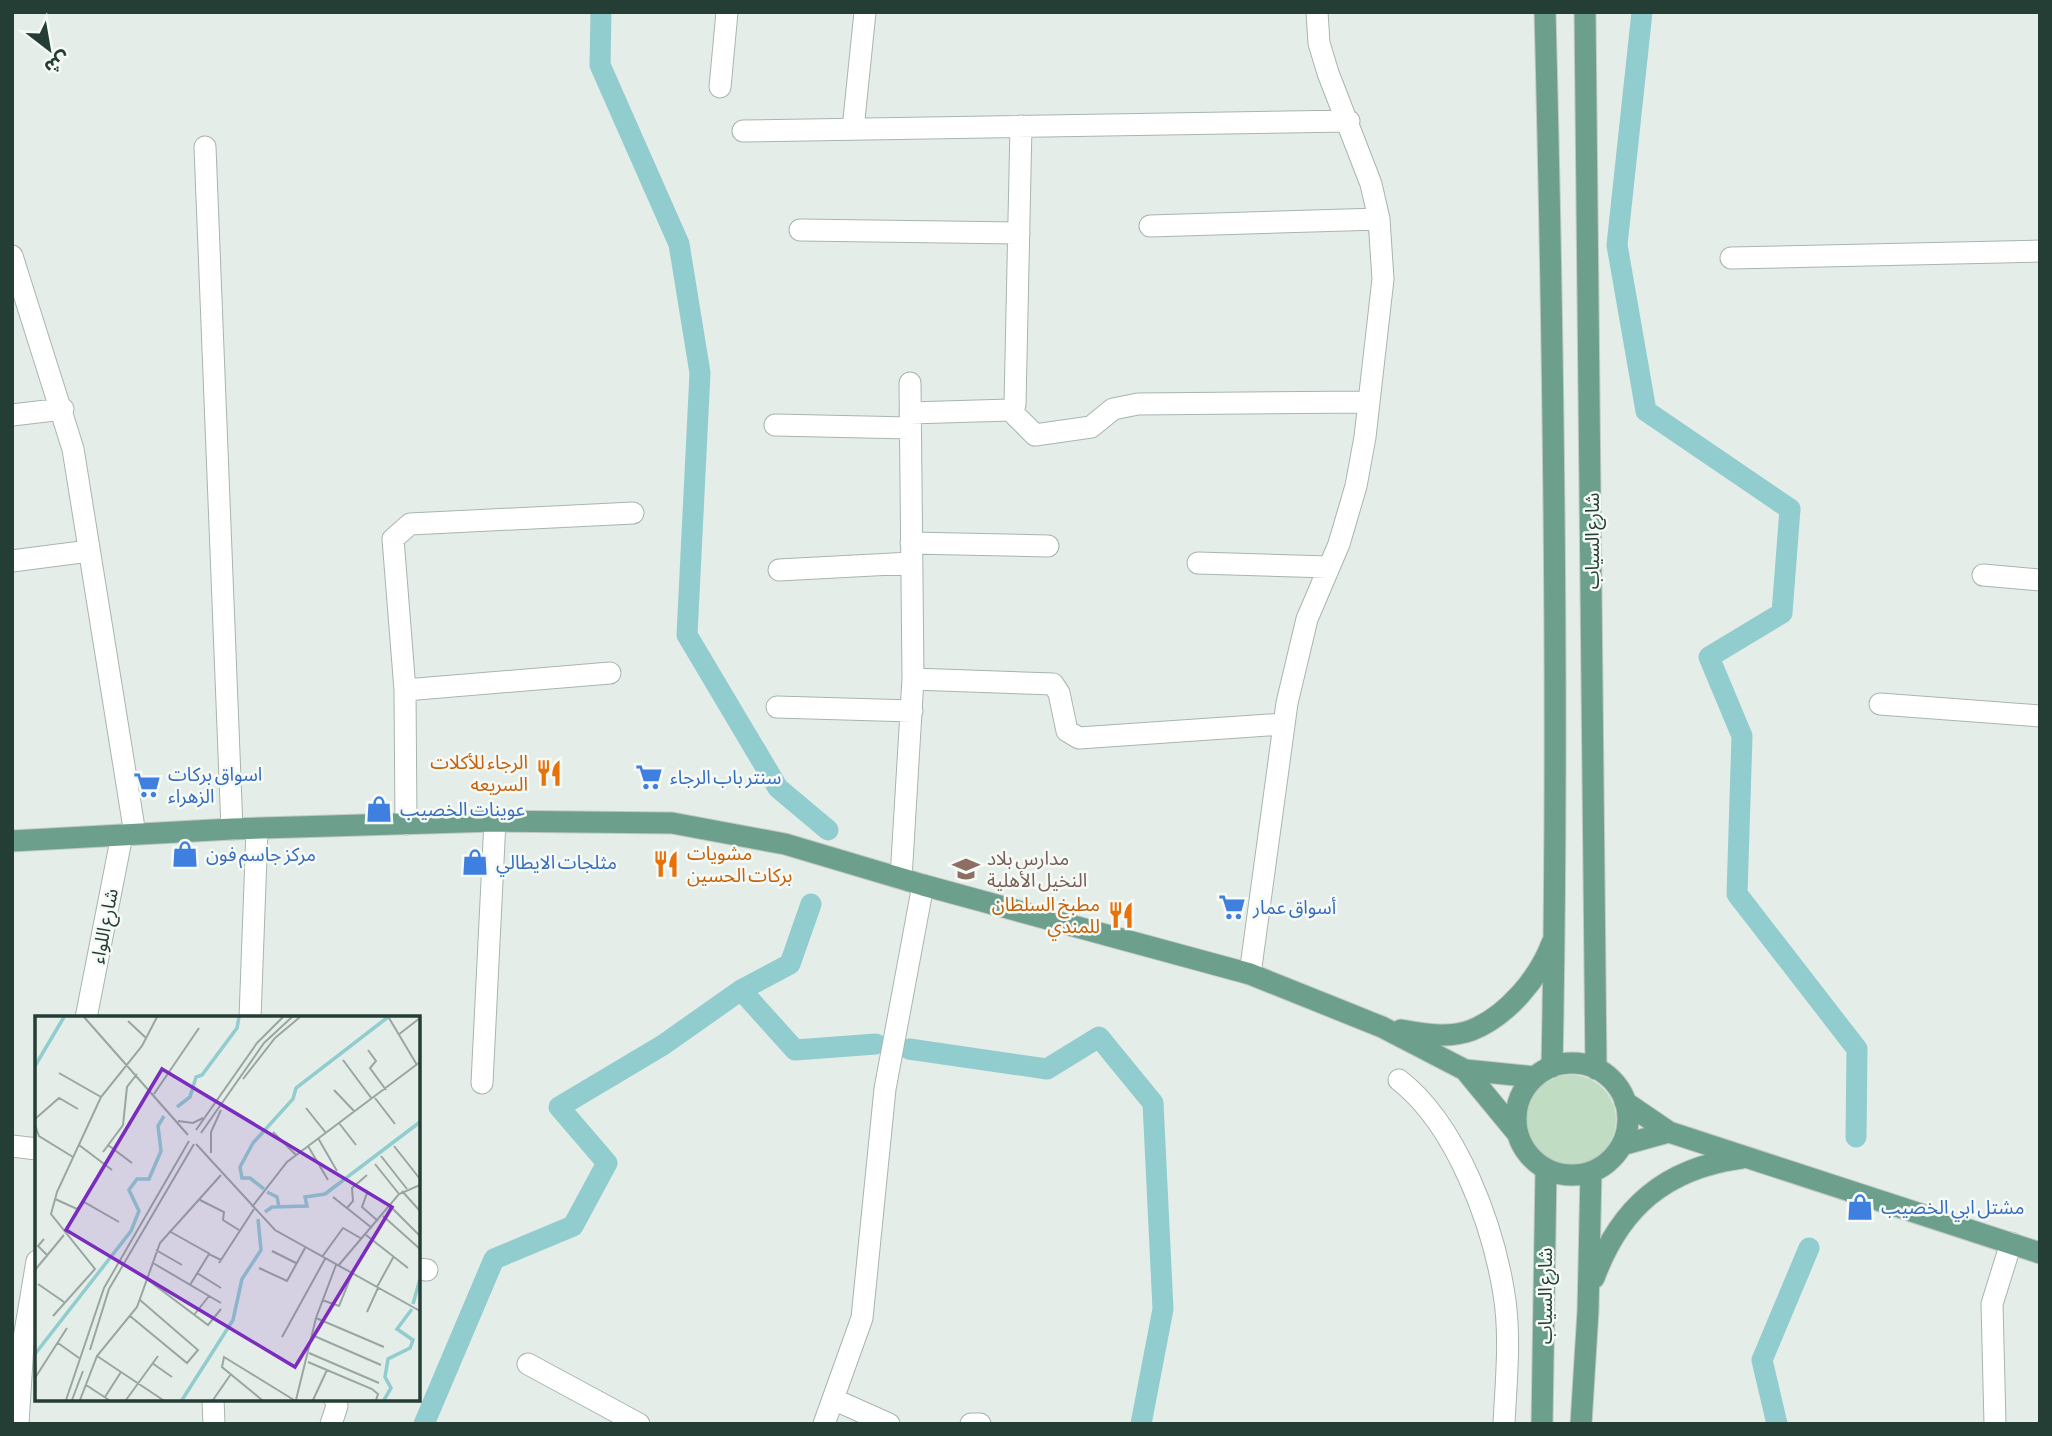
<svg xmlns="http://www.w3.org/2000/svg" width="2052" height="1436" viewBox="0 0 2052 1436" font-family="'Asap Condensed','Noto Sans Arabic',sans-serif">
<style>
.green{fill:#c0ddc4}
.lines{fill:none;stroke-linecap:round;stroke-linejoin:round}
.canal{stroke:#91ccce;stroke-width:21}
.minor-casing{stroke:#a8b5af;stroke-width:23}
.major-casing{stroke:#c2c9c6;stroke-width:23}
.minor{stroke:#fff;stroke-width:21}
.major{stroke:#6ca08d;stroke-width:21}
.labels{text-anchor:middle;stroke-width:5;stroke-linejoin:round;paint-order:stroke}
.street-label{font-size:19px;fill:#253e35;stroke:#f6faf7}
.food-label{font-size:19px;fill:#c56008;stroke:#f6faf7;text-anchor:end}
.shop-label{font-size:19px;fill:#366cbe;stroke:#f6faf7;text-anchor:start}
.education-label{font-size:19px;fill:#785e54;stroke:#f6faf7;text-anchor:start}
.inset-river{fill:none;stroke:#91ccce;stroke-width:3.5}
.inset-road{fill:none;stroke:#98a7a1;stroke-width:2}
.view{fill:#7b2cbf;fill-opacity:0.15;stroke:#7b2cbf;stroke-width:3.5}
.inset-edge{fill:none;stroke:#253e35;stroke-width:3.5}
</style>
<rect width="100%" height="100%" fill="#e5ede9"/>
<path class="green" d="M1526 1120a45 45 0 1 1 90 0a45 45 0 1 1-90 0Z"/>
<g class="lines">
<path class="canal" d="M601 12 600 65 679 244 700 373 687 635 778 788 828 830
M1642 12 1617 245 1646 411 1790 509 1782 613 1709 657 1742 736 1737 894 1857 1049 1856 1137
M741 990 795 1050 876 1044
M909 1049 1047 1069 1099 1037 1153 1103 1163 1309 1141 1424
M424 1424 494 1259 573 1226 607 1163 559 1107 663 1045 741 990 790 964 811 904
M1777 1424 1762 1360 1809 1248"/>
<defs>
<path id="minor" d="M720 87 727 12
M853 129 865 12
M743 131 1349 121
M205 147 232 829
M1150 226 1379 219
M800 230 1019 233
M12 256 73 449 135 834
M1731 258 2040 251
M1010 410 1035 435 1091 427 1113 409 1138 404 1369 402
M910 413 1010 410 1015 405 1021 126
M12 415 63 409
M775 425 910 428
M911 543 1048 546
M12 561 89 551
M1198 563 1329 567
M779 570 911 563
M1983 575 2040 580
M913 679 1053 684 1059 693 1067 731 1079 738 1284 724
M405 690 610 673
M1880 704 2040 716
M777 707 912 711
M406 824 405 690 393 539 410 524 633 513
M901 878 913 679 910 383
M1250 974 1287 703 1307 619 1339 544 1356 486 1365 437 1383 279 1379 219 1371 184 1328 73 1319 43 1317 12
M86 1018 122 835
M250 1018 257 830
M1399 1080C1457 1125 1493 1225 1504 1294 1511 1337 1506 1381 1504 1424
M482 1083 495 821
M12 1146 37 1149
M418 1269 427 1270
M528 1364 639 1424
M213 1399 214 1424
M833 1399 889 1424
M18 1424 23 1344 37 1261
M331 1424 337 1406 335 1399
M824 1424 862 1318 885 1089 923 885
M971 1424H980
M1995 1424 1992 1304 2011 1243"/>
<path id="major" d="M1545 12C1554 364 1559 715 1552 1067
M1585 12 1596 1069
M12 841 232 829 495 821 672 823 785 844 923 885 1250 974 1382 1027 1465 1070 1535 1077
M1401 1030C1424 1034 1449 1039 1472 1030 1507 1016 1539 978 1552 943
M1516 1119a56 56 0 1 1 112 0a56 56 0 1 1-112 0Z
M1465 1070 1517 1133
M1625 1102 1669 1132 2040 1253
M1622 1145 1669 1132
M1594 1278C1620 1207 1666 1168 1742 1158
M1542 1424 1546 1169
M1581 1424 1588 1311 1591 1172"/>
</defs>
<use href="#minor" class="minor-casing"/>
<use href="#major" class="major-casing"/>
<use href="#minor" class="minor"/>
<use href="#major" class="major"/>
</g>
<defs>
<symbol id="restaurant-bare" viewBox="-9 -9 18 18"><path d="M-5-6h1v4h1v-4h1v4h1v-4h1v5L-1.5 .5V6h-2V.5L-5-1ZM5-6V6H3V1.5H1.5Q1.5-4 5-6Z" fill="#e8710a" stroke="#f6faf7" stroke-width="2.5" paint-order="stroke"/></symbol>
<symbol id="supermarket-bare" viewBox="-9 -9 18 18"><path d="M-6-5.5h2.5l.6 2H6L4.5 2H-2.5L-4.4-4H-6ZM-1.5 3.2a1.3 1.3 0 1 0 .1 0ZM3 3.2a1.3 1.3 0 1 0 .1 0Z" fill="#3f7fe0" stroke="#f6faf7" stroke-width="2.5" paint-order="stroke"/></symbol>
<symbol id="shop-bare" viewBox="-9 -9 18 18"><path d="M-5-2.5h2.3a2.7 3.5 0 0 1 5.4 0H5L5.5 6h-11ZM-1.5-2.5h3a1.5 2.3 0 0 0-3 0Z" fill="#3f7fe0" stroke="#f6faf7" stroke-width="2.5" paint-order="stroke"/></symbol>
<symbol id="school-bare" viewBox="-9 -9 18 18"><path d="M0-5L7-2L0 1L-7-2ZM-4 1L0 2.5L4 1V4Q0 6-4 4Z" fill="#8d6e63" stroke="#f6faf7" stroke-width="2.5" paint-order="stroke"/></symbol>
</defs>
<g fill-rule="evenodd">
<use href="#restaurant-bare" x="530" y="754" width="38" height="38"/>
<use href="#supermarket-bare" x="630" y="758" width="38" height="38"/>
<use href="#supermarket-bare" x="128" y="766" width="38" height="38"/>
<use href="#shop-bare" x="360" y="790" width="38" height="38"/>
<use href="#shop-bare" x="166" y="835" width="38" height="38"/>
<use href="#shop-bare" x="456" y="843" width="38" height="38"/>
<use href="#restaurant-bare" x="647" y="845" width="38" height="38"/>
<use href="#school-bare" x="947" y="850" width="38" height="38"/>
<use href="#supermarket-bare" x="1213" y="888" width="38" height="38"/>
<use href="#restaurant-bare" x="1102" y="896" width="38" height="38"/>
<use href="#shop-bare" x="1841" y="1188" width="38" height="38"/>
</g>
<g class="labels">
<g class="street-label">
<text transform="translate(1592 541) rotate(-90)" y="7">شارع السياب</text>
<text transform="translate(104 926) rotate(-79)" y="7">شارع اللواء</text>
<text transform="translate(1545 1296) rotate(-90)" y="7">شارع السياب</text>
</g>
<g class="food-label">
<text x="528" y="769">الرجاء للأكلات<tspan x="528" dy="22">السريعه</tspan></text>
<text x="687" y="860" text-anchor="start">مشويات<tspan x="687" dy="22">بركات الحسين</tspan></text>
<text x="1100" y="911">مطبخ السلطان<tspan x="1100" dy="22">للمندي</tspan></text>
</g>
<g class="shop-label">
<text x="168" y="781">اسواق بركات<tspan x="168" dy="22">الزهراء</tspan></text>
<text x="670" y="784">سنتر باب الرجاء</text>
<text x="400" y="816">عوينات الخصيب</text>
<text x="206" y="861">مركز جاسم فون</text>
<text x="496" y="869">مثلجات الايطالي</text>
<text x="1253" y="914">أسواق عمار</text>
<text x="1881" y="1214">مشتل ابي الخصيب</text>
</g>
<g class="education-label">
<text x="987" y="865">مدارس بلاد<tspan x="987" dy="22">النخيل الأهلية</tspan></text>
</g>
</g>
<g transform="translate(35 1016)">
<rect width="385" height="385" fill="#e5ede9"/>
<path class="inset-river" d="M0 50 29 1M142 91 155 81 161 61 167 59 202 12 204 1M229 173 215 162H207L205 151 218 127 258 83 261 72 353 1M232 176 242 181 244 191M230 196 237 191 272 190 270 181 290 178 385 106M378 288 385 263M0 338 96 215 104 195 94 174 102 163H114L126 135 123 110 129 100M147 384 198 304 207 263 226 234 223 203M349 384 356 372 350 361 353 343 375 332 378 324 362 313 377 293"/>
<path class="inset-road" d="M49 1 153 119M354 2 382 49M93 5 111 22M363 19 385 2M333 34 341 45 335 52 351 74M308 44 337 83M24 57 66 81M208 63 240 22 265 1M299 74 319 95M119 78 164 12M340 82 360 108M271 92 291 117M0 103 24 82 43 93M143 105 158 107 168 102M304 107 321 129M0 109 4 120 38 141M161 114 222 27 248 1M238 116 261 139M166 117 229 27 257 1M283 122 302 155M161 128 240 214 385 295M44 129 77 154M73 129 97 147M273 130 293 164M359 130 385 163M68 136 88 109 92 71 102 58M176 137V116L186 94M346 140 372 173M340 148 364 178M367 175 385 195M332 177 327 191 343 205M298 181 337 212M20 183 42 193 49 186 84 206M165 184 189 196 188 204 204 214M355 190 385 220M217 191 252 146 385 46M312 192 318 185 317 172 332 159M348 200 385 233M134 215 175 238M331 219 373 252M9 223 3 230 12 239M121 234 147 249M237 235 261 247M287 241 308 212 327 223M118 247 186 287M184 247 219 193M303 250 364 178 385 169M224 252 252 265 270 232M0 254 29 219M162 257 186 272M113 264 173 309 186 293M3 268 29 286M155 269 174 238 186 244M342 271 359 240M287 284 304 290 317 258M332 296 343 272M159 299 174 280M18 300 60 253 16 198 22 176 66 81 107 30 122 1M95 300 152 347 163 334 105 284M281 302 349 331M277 319 346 349M247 321 290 243M23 327 44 342M55 334 74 273 159 128M274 337 344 367M62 340 128 384M273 346 337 373 343 378 341 384M117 347 137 361M0 362 32 312M51 369 74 384M70 381 86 356M31 384 69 272 154 125M37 384 48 355M45 384 62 340 102 291 125 227 186 159M91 384 123 340M178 384 196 358M227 384 187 351 189 341 259 384M261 384 281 302 301 249M278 384 292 354"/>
<path class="view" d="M127 53 357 191 260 351 31 214Z"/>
<rect width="385" height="385" class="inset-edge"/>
</g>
<rect width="2052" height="1436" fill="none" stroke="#253e35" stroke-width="28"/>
<g transform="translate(49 49) rotate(149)" stroke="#f6faf7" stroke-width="5" paint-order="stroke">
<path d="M0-5L12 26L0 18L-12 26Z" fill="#253e35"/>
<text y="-10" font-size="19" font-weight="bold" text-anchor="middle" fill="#253e35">ش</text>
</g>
</svg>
